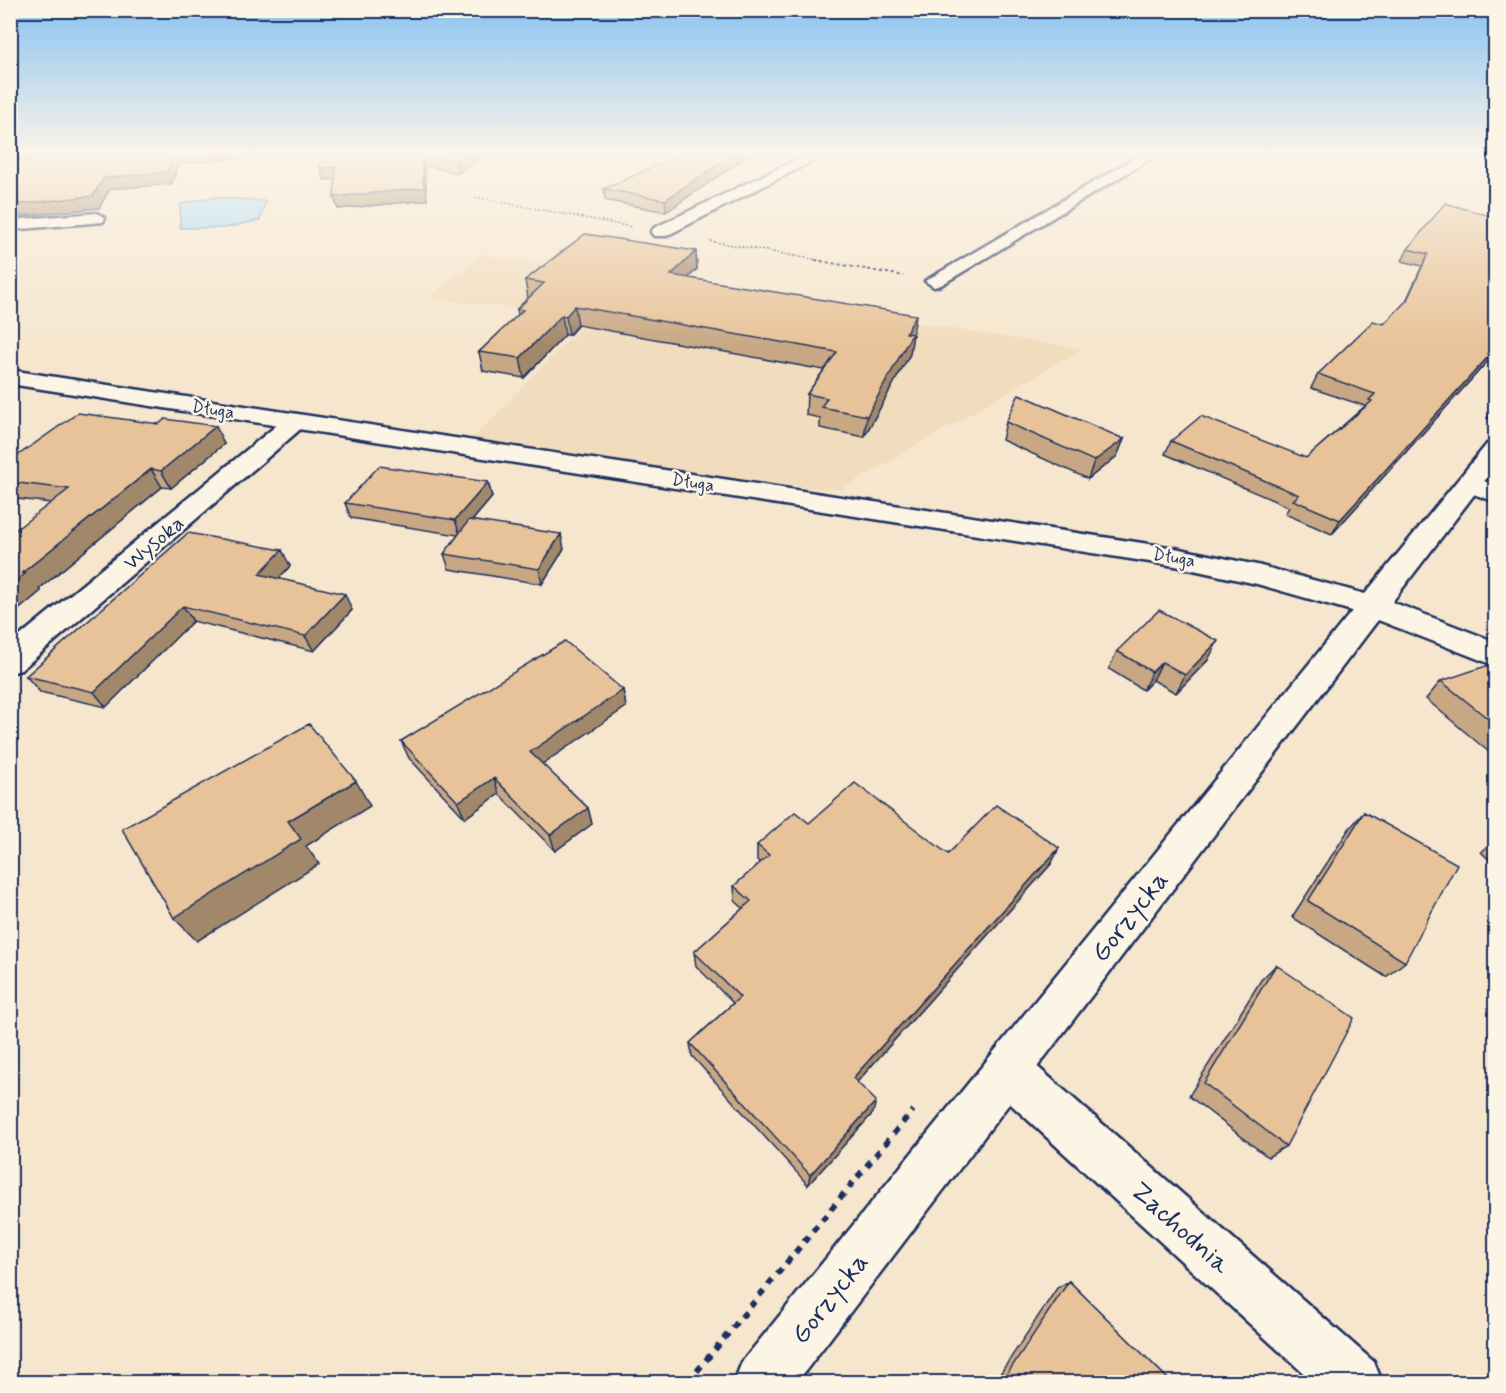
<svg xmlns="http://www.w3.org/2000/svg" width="1506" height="1393" viewBox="0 0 1506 1393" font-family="Mynerve,sans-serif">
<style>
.built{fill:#f2dcbe}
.water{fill:#9ddafe;stroke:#6996be;stroke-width:1.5}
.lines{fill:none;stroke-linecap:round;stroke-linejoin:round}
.minor-casing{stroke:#1b2f5e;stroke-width:5}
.tertiary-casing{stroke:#1b2f5e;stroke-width:5}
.path-far3{stroke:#1b2f5e;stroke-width:1.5;stroke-dasharray:2 2;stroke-linecap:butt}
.path-far2{stroke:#1b2f5e;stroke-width:2;stroke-dasharray:3 3;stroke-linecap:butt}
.path-far1{stroke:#1b2f5e;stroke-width:3;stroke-dasharray:4 4;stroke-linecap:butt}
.path{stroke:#1b2f5e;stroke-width:6;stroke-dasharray:7 7;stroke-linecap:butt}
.minor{fill:#fcf5e5;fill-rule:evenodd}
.tertiary{fill:#fcf5e5;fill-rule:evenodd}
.wall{fill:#c8a884;stroke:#1b2f5e;stroke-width:1.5}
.shaded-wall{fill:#a2886b;stroke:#1b2f5e;stroke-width:1.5}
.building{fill:#e8c399;stroke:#1b2f5e;stroke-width:1.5}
.labels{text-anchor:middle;stroke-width:5;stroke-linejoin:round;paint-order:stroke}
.far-street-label{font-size:18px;fill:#1b2f5e;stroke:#fcf5e5}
.street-label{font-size:22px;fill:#1b2f5e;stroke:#fcf5e5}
.near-street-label{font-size:27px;fill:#1b2f5e;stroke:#fcf5e5}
</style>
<rect width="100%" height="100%" fill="#f6e6ce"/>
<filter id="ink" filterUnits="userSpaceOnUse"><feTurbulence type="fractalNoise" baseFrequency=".0167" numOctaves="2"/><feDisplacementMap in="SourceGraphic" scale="12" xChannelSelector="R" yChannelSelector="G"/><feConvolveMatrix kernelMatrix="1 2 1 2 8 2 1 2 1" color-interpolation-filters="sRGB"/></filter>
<g filter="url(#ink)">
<path class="built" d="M482 254 1082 349 842 489 804 488 472 439 590 318 428 298Z"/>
<path class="water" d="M213 197 266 201 260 220 225 228H180V204Z"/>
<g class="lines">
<defs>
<path id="minor" d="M812 152H830L666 236H654L651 232 654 228Z
M1145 152H1162L941 285 934 287 925 281Z
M97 213 105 218 103 222 10 230V220Z
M296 414 304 416 308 421 304 426 21 670 10 673V644L288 416Z
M1468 476 1496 485V502L1459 489 1455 484 1459 479Z
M1008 1048 1024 1055 1374 1362 1382 1382H1313L992 1087 985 1071 992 1055Z"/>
<path id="tertiary" d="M10 370 1175 548 1257 565 1365 594 1487 444 1496 442V466L1392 602 1496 642V666L1378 620 797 1382H734L742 1362 1352 611 1257 584 1175 566 10 384Z"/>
</defs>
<use href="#minor" class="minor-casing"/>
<use href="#tertiary" class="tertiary-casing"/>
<path class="path-far3" d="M475 197 632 227
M710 241 823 261"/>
<path class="path-far2" d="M815 260 904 276"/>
<path class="path-far1" d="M1487 419 1496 409"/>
<path class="path" d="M688 1382 913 1110"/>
<use href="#minor" class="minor"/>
<use href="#tertiary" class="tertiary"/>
</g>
<path class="wall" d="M321 152H488L458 173 424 165 427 200 338 209 334 197 336 179 324 180Z
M749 155 666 212 605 200 604 189Z
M1496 200V352L1332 534 1285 514 1289 507 1165 454 1171 441 1306 458 1365 406 1311 388 1318 374 1384 324 1405 303 1422 266 1402 261 1408 249 1488 215Z
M696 251 697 269 688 278 913 334 912 337 910 354 864 437 820 428V418L806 415 807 394 824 370 578 325 569 335H565L524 378 483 371 479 352 518 315 517 309 528 298 525 280Z
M1006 422 1124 439 1117 456 1088 479 1002 440Z
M159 424 224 444 171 488 162 487 39 589 41 591 10 617 51 503 10 498V461Z
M488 482 492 497 472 521 564 549 542 584 449 569 444 554 458 535 351 518 345 503Z
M188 533 290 566 278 578 352 610 314 651 193 621 106 707 40 692 26 676Z
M1117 651 1208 660 1176 693 1153 680 1143 690 1109 669Z
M1496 670V758L1426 699 1441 681Z
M623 690 626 707 542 764 588 808 592 824 555 851 499 794 465 818 409 758 401 741Z
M1364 812 1405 962 1386 977 1292 917 1349 829Z
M809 823 948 854 1059 848 1051 864 857 1082 873 1113 808 1185 692 1056 690 1043 733 1003 696 966 694 952 743 908 735 901 734 886 760 863 757 860V845Z
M1496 840V866L1481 852Z
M1276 965 1286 1146 1268 1157 1189 1096 1261 980Z
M1069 1281 1172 1383H994L1057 1288Z
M1496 1336V1358L1489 1353Z"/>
<path class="shaded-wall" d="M10 152H79L10 161Z
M185 152H307L178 164 172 184 110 189 99 208 10 217V205L104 178 173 153Z
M469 152H488L458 173 455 161Z
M737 152H749V155L666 212 665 200Z
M421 154 424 165 427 200 338 209 334 197Z
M336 167 340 178 324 180 320 168Z
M696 251 697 269 672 294 671 275Z
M575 306 578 325 569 335 566 316Z
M562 315 565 335 524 378 520 358Z
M916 315 910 354 864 437 867 416 906 333Z
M1496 348V352L1332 534 1340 520Z
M216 426 224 444 171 488 161 471Z
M1124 439 1117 456 1088 479 1094 461Z
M151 469 162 487 39 589 41 591 10 617V586L22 573Z
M488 482 492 497 460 535 455 520Z
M561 534 564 549 542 584 539 569Z
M282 550 290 566 268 590 259 574Z
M345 594 352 610 314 651 305 636Z
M183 606 193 621 106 707 94 692Z
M1218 641 1208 660 1176 693 1185 675Z
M1162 662 1153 680 1143 690 1152 672Z
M623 690 626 707 535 769 530 752Z
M494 778 499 794 465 818 458 802Z
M356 781 370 806 306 846 319 864 197 941 174 918 288 821Z
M588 808 592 824 555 851 550 835Z
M1059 848 1051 864 850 1090 853 1078Z
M876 1101 873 1113 808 1185 810 1175Z"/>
<path class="building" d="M84 152H185L173 153 167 172 104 178 93 196 10 205V162Z
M321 152H469L455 161 421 154 424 188 334 197 336 167 320 168Z
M686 152H737L665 200 604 189Z
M1496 201V348L1340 520 1293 500 1299 495 1171 441 1201 416 1306 458 1372 401 1369 400 1375 394 1318 374 1373 321 1384 324 1407 300 1428 254 1408 249 1445 203 1490 216Z
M585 234 696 251 671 275 916 315 906 333 912 334 867 416 821 407 827 398 807 394 837 352 575 306 566 316 562 315 520 358 479 352 523 310 517 309 544 283 525 280Z
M1019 394 1124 439 1094 461 1006 422Z
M78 413 159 424 165 419 216 426 161 471 151 469 22 573H26L10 586V534L69 489 10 482V461Z
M379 466 488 482 455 520 345 503Z
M469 520 561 534 539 569 444 554Z
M188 533 282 550 259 574 345 594 305 636 183 606 94 692 26 676Z
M1159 610 1218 641 1185 675 1162 662 1152 672 1117 651Z
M565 641 623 690 530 752 588 808 550 835 494 778 458 802 401 741Z
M1489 665 1496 670V725L1441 681Z
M309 724 356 781 288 821 301 839 174 918 122 829Z
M855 783 948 854 996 805 1059 848 853 1078 876 1101 810 1175 690 1043 740 997 694 952 751 901 734 886 769 855 757 845 795 812 809 823Z
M1364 812 1457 864 1405 962 1308 901Z
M1276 965 1354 1018 1286 1146 1204 1083Z
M1069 1281 1172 1383H1001Z"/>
</g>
<linearGradient id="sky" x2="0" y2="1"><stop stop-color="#8ac3f1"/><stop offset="0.44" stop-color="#fbf4e9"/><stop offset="1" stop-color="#fbf4e9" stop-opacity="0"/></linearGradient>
<rect width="1506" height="347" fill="url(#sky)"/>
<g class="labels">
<g class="far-street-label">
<text transform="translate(213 409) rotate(9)" y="6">Długa</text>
<text transform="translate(693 482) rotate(9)" y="6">Długa</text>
<text transform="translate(1174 557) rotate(10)" y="6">Długa</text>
</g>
<g class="street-label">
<text transform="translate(153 542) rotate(-40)" y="8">Wysoka</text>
</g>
<g class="near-street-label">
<text transform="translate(1129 916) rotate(-52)" y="9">Gorzycka</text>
<text transform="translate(1181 1227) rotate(42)" y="9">Zachodnia</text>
<text transform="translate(829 1298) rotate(-52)" y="9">Gorzycka</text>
</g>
</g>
<rect width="1506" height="1393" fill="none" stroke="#fcf5e5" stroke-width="36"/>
<rect x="18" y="18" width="1470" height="1357" fill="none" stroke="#1b2f5e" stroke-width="2" filter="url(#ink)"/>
</svg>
